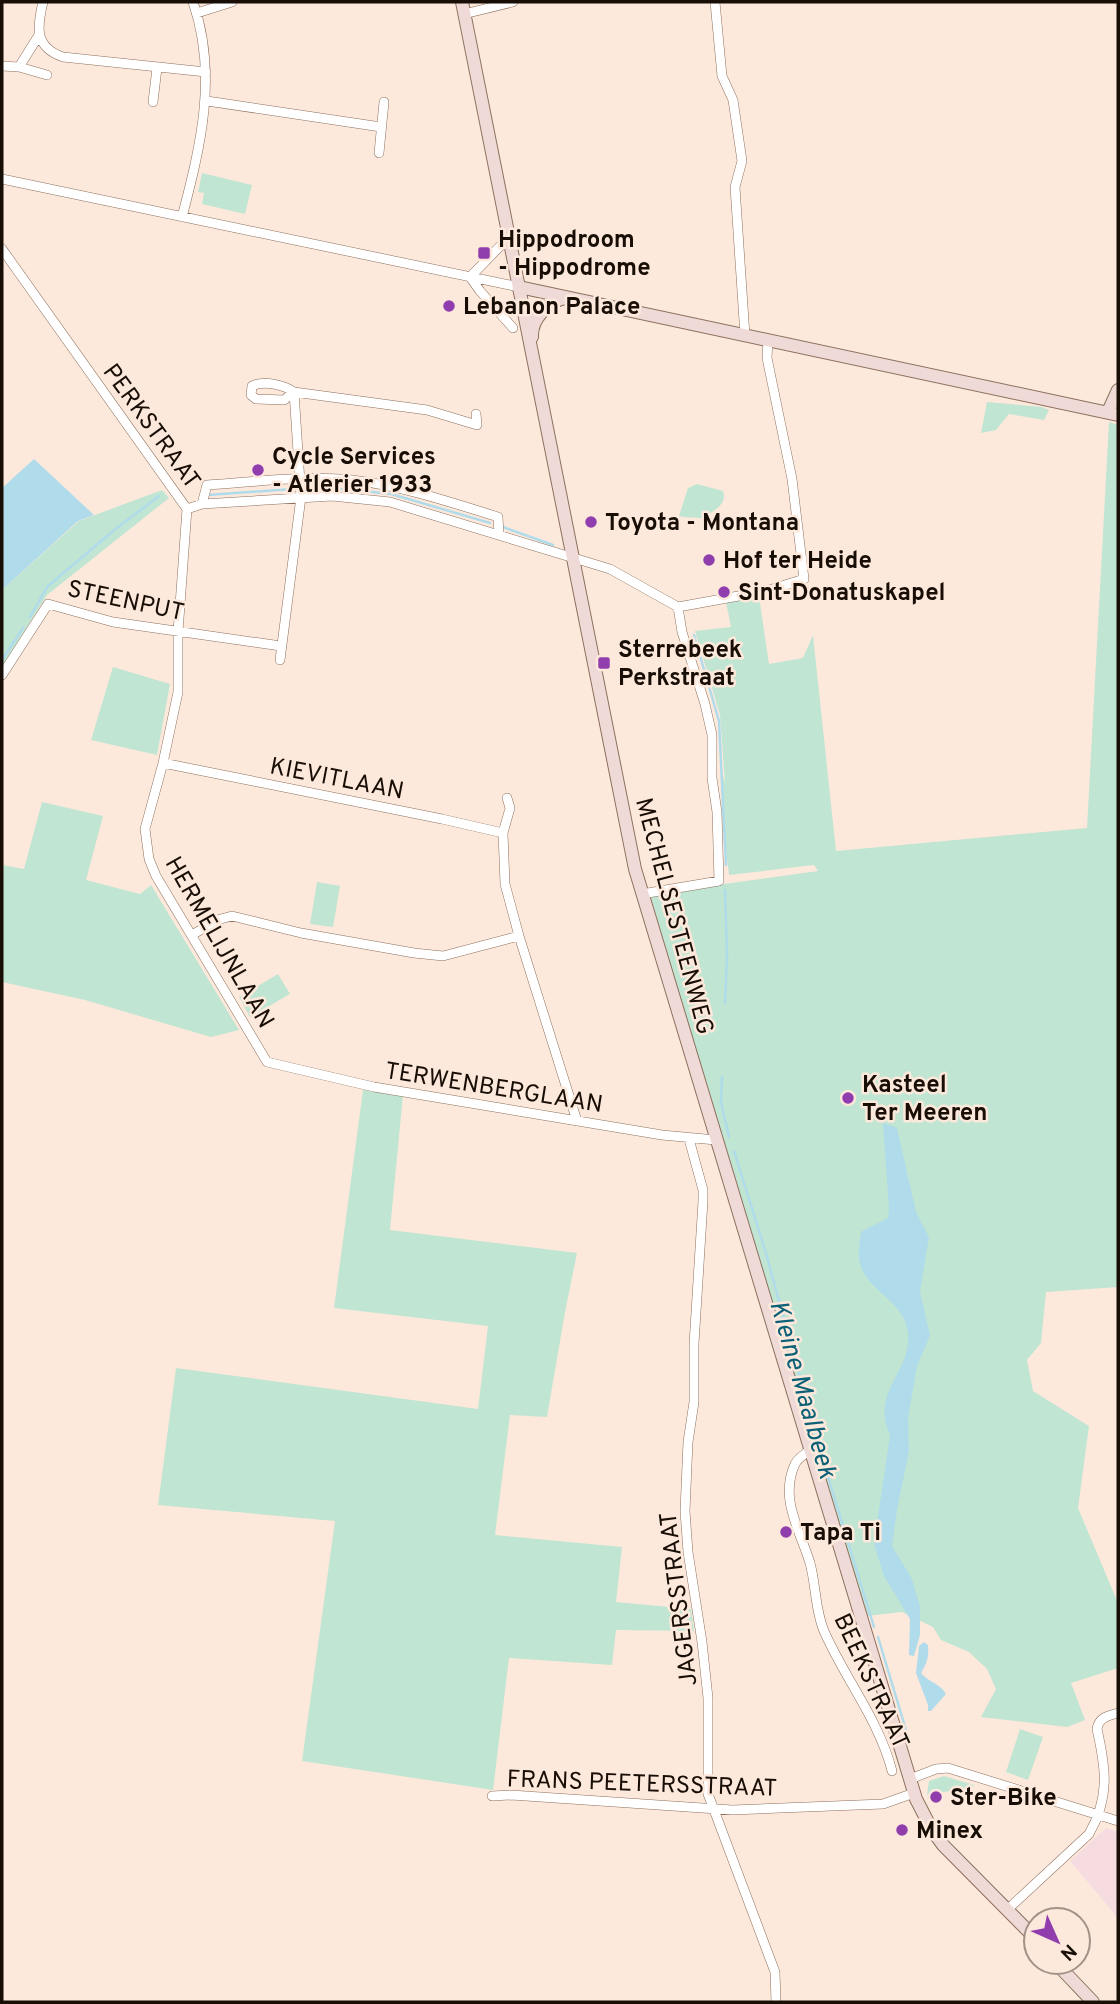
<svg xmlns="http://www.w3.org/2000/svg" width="1120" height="2004" viewBox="0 0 1120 2004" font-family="Overpass,sans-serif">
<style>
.education{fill:#f6dce0}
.green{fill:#c0e5d2}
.water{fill:#b0dbeb}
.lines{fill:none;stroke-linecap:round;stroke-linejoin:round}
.stream{stroke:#b0dbeb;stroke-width:2.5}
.street-casing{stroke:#8d705c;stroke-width:10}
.secondary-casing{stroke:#8d705c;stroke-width:14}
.street{stroke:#fff;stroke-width:9}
.secondary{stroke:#f0dad8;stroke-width:12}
.poi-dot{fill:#903ead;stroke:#fde9dc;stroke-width:2.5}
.labels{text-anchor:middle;stroke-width:5;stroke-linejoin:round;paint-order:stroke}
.poi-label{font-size:24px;font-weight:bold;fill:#180e06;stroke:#fde9dc;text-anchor:start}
.street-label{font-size:24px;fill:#180e06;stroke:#fde9dc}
.water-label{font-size:26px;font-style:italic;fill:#0c6177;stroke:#fde9dc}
</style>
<rect width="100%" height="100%" fill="#fde9dc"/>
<path class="education" d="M1106 1828 1118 1832V1918L1070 1861Z"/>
<path class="green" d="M202 173 252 185 245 214 202 204 204 193 198 192Z
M987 402 1042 407 1049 410 1044 420 1009 414 996 430 981 433Z
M1109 422 1118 425V1287L1046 1292 1041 1343 1027 1360 1033 1391 1089 1426 1078 1508 1118 1603V1668L1071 1683 1085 1720 1067 1727 981 1717 996 1689 987 1669 969 1652 941 1640 933 1627 902 1612 867 1616 750 1241 650 894 818 871 814 865 729 875 722 816 721 769 725 783 720 715 695 631 731 627 726 602 759 596 769 664 803 658 813 635 836 851 1087 828Z
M697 484 723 491C728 507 712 509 704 519 695 516 689 519 679 516L688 488Z
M162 490 169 498 47 595 2 667V590L79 521Z
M113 667 170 684 157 755 91 740Z
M42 802 103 816 86 880 140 894 151 885 239 1030 211 1037 85 1000 2 982V865L24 869Z
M317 882 340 886 333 927 310 924Z
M278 974 290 994 250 1017 239 997Z
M363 1090 403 1095 390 1230 577 1253 565 1312 547 1417 510 1415 495 1535 622 1547 616 1602 691 1609 694 1631 616 1630 612 1665 509 1658 493 1790 302 1761 335 1521 158 1505 176 1368 478 1409 488 1326 334 1308Z
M1020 1729 1043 1737 1028 1780 1006 1772Z
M944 1776 974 1785 973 1787 927 1795 929 1781Z"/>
<path class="water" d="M34 459 94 515 78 521 2 590V488Z
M883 1123 897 1128 916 1212 929 1237 920 1291 930 1336 917 1366 908 1418 909 1451 897 1510 892 1546 912 1579 920 1607V1635L914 1656 909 1655 910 1619 884 1576 874 1544 890 1435C870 1392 912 1371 908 1333 905 1301 868 1292 860 1264 857 1254 860 1241 861 1232L888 1218 889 1208Z
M924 1642 928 1645C929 1657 927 1663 921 1673 928 1682 940 1683 946 1694L931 1711H928V1705L916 1673 919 1646Z"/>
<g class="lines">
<path class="stream" d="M305 489H344L391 494 490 523
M208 495 293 489
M503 527 553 545
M30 617 47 587 113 531 159 496
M694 635 719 721 726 865
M2 660 23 628
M725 890 727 957 725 1003
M722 1077 721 1102 729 1137
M734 1151 765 1250 825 1467 874 1627
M878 1637 909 1740"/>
<defs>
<path id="street" d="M43 2C37 27 34 47 63 57L206 72
M715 2 722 76 733 100 742 161 735 187 745 336
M197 13 232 2
M464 14 513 2
M2 66 19 67 47 75
M19 67 39 35
M207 101 381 127
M153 102 157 68
M379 153 384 102
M2 179 519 287
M182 217C201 145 218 74 193 2
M2 249 187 509
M470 277 480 291 513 328
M470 277 509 237
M294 392 284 400 256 399 251 395 252 386C264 380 284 385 294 392L427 410 477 425 476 414
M202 504 207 485C255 482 305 475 352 480 403 486 450 502 498 517L499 535
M187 509 178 632V692L163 763 145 829 149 859 156 876 267 1062 374 1087 662 1135 716 1140
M187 509 202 504 332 496 390 502 610 569 678 607 766 591 804 579 792 479 767 358 768 340
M280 660 301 497 294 392
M2 675 48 604 113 622 281 646
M163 763 442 819 503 833
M507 798 510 808 503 833 505 884 519 936 577 1121
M642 894 719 881 717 812 712 778V735L705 704 682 632 678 607
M192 935 217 920 232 916 301 933 414 953 443 956 519 936
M689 1139 703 1190V1201L694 1344V1402L688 1442 685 1511 688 1552 702 1642 708 1698V1794L775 1972 776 2002
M810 1450C805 1454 797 1459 795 1464 779 1499 800 1530 810 1563 816 1585 815 1610 824 1631 845 1679 879 1720 892 1771
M910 1779 936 1769 948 1768 1118 1821
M492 1796 511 1795 732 1810 883 1804 914 1793
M1008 1909 1089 1834C1110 1797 1106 1769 1097 1729 1099 1717 1108 1716 1118 1713"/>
<path id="secondary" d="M462 2 635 869 916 1799 932 1830 943 1845 1036 1939
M519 287 1118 415
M532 337C531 319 548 302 565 298
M1108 412 1118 390
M1055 1962 1093 2002"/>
</defs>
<use href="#street" class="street-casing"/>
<use href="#secondary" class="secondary-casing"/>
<use href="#street" class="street"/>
<use href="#secondary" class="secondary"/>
</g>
<g class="poi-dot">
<rect x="477" y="246" width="14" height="14" rx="3.5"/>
<circle cx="449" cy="306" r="7"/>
<circle cx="258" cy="470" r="7"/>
<circle cx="591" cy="522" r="7"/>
<circle cx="709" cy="560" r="7"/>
<circle cx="724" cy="592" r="7"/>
<rect x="597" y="656" width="14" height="14" rx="3.5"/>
<circle cx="848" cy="1098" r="7"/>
<circle cx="786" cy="1532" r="7"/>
<circle cx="936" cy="1797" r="7"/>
<circle cx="902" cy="1830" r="7"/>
</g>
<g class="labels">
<g class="poi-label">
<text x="498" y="247">Hippodroom<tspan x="498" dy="28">- Hippodrome</tspan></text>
<text x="463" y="314">Lebanon Palace</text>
<text x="272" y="464">Cycle Services<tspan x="272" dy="28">- Atlerier 1933</tspan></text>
<text x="605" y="530">Toyota - Montana</text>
<text x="723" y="568">Hof ter Heide</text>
<text x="738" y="600">Sint-Donatuskapel</text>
<text x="618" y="657">Sterrebeek<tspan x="618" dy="28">Perkstraat</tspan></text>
<text x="862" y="1092">Kasteel<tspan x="862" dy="28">Ter Meeren</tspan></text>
<text x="800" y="1540">Tapa Ti</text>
<text x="950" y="1805">Ster-Bike</text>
<text x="916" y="1838">Minex</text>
</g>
<g class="street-label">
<text transform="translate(152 426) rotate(54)" y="8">PERKSTRAAT</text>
<text transform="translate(126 600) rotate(12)" y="8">STEENPUT</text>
<text transform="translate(337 778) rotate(11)" y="8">KIEVITLAAN</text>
<text transform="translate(675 916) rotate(75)" y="8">MECHELSESTEENWEG</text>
<text transform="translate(220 942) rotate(60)" y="8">HERMELIJNLAAN</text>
<text transform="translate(494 1087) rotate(9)" y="8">TERWENBERGLAAN</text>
<text transform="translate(678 1599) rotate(-97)" y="8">JAGERSSTRAAT</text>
<text transform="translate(872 1681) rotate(65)" y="8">BEEKSTRAAT</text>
<text transform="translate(642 1783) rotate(2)" y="8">FRANS PEETERSSTRAAT</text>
</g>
<g class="water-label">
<text transform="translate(804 1389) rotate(74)" y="9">Kleine Maalbeek</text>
</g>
</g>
<rect width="1120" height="2004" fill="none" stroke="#180e06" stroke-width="7"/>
<g transform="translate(1057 1941) rotate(135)"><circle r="33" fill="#fde9dc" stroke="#a19186" stroke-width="2"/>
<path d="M0-5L12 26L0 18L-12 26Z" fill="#903ead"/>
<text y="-10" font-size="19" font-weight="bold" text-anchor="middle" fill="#180e06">N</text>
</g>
</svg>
